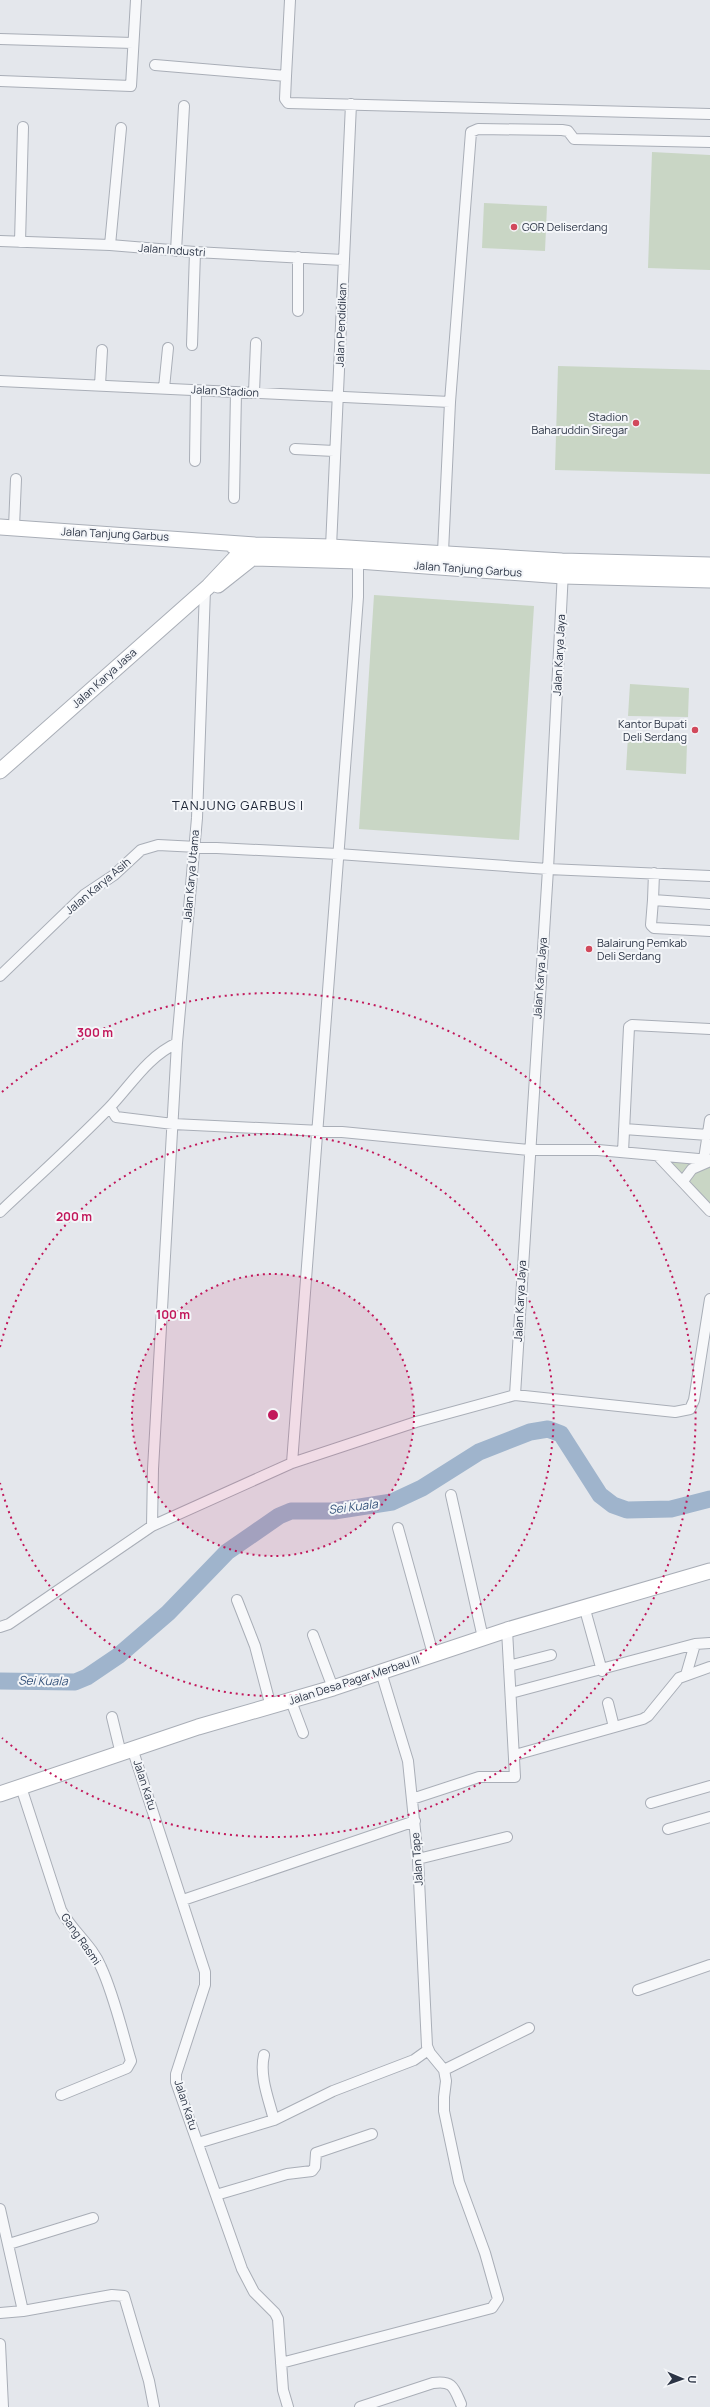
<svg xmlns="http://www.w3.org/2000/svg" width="710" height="2407" viewBox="0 0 710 2407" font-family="Manrope,sans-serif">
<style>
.green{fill:#c9d6c5}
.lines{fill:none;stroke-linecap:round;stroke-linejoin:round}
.river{stroke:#9fb4cc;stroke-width:17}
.street-casing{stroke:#a9aeb7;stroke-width:12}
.secondary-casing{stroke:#a9aeb7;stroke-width:17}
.street{stroke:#f7f8fa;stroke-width:10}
.secondary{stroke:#fff;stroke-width:15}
.ring{fill:none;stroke:#c2185b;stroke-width:2;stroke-dasharray:2 4}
.poi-dot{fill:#d1495b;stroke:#f4f6f9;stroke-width:1.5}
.labels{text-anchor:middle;stroke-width:4;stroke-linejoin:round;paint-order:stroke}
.poi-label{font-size:11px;fill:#2b3445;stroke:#f4f6f9;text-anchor:start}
.street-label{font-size:11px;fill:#2b3445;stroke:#f4f6f9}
.water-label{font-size:12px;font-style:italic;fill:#34527a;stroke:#f4f6f9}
.quarter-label{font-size:13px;letter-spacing:1px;fill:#1d2536;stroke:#f4f6f9}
.centre{fill:#c2185b;stroke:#f4f6f9;stroke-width:2}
.ring-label{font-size:12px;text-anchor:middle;font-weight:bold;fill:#c2185b;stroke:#f4f6f9;stroke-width:4;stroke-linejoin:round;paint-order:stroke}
</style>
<rect width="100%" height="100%" fill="#e4e7ec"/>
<path class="green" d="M652 152 710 155V270L648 268Z
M484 203 547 206 545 251 482 248Z
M558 366 710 370V474L555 470Z
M374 595 534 606 519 840 359 829Z
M630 684 689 688 688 717 628 716Z
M628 736 687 743 686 774 626 770Z
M661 1156 710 1157V1208Z"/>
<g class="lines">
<path class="river" d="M0 1681 75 1682 87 1677 118 1656 168 1613 227 1552 279 1516 291 1511H334L392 1502 422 1488 479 1452 530 1432 548 1429 561 1434 600 1495 613 1505 627 1510 671 1509 710 1499"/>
<defs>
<path id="street" d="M0 39 133 43
M155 65 286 76 285 99 288 103 710 114
M286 76 290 0
M0 81 131 86 136 0
M0 241 110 245 195 252 343 260
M20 242 23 127
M110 245 121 128
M176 251 184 106
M298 311V257
M192 345 195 252
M0 381 450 402
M100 385 102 350
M164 388 168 348
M254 392 256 343
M295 449 334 451
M195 461 196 390
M234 498 236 392
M14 527 16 479
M331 547 351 104
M443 552 450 402 471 132 478 129 562 130 568 131 574 139 710 142
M653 900 654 873
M710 904 653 900 651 925 654 928 710 931
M0 976 84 895 114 875 141 850 158 845 338 854 548 869 710 876
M110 1107 116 1117 173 1124 342 1132 529 1150H598L710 1160
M624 1129 708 1135
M623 1152 629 1027 632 1025 710 1029
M659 1157 710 1211
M704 1159 710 1120
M683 1181 692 1169 708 1162
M0 1212C36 1178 74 1144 109 1108 131 1085 147 1057 177 1043
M515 1395 548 869 563 571
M292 1463 358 597V556
M451 1495 483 1638
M152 1526 153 1469 177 1043 197 818 205 589
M398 1528 433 1654
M237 1600 255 1646 271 1707
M584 1606 602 1671
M0 1627 9 1624 152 1526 292 1463 416 1422 515 1395 675 1412 690 1409 694 1400 710 1299
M313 1635 333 1688
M509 1666 551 1655
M686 1675 695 1644
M511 1693 695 1644 710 1643
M291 1701 303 1733
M608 1703 614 1727
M112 1717 121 1754
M133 1751 205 1972V1985L176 2074V2082L242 2269 254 2292 275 2313 278 2319 283 2390 288 2407
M515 1755 643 1719 648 1716 679 1678 710 1667
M21 1787 61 1910C72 1931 92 1945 101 1967 114 1995 122 2031 131 2061L127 2068 61 2095
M412 1799 479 1777H515L507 1630
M651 1803 710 1786
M668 1829 710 1817
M418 1859 507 1837
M183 1900 415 1821
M638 1990 710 1965
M264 2055C259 2076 269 2100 274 2120
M444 2070 529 2028
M198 2143 274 2120 333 2091 414 2060 428 2050
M216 2195 287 2174 312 2171 315 2167 316 2153 372 2134
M0 2209 23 2311 0 2313
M9 2244 93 2218
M23 2311 112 2295 124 2296 149 2381 154 2407
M0 2344 3 2407
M281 2363 492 2308 498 2299 485 2253 459 2182 444 2111V2097L446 2081 444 2070 430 2053 427 2046 418 1859 408 1761 381 1672
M360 2407 433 2383C453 2380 454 2388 461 2404"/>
<path id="secondary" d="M0 527 255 545 331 547 562 561 710 565
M232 545 252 558 358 561 563 576 710 580
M218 585 252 558
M0 771 209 586 241 552 249 548
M0 1794 198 1727 333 1688 507 1630 710 1571"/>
</defs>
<use href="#street" class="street-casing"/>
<use href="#secondary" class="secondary-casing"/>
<use href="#street" class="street"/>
<use href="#secondary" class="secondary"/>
</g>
<circle cx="273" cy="1415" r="141" fill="#c2185b" fill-opacity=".12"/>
<g class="ring">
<circle cx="273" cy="1415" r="141"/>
<path d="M0 1347A281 281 0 1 1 0 1483"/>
<path d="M2 1092A422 422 0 1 1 2 1738"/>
</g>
<g class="poi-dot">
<circle cx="514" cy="227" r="4"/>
<circle cx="636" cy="423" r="4"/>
<circle cx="695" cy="730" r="4"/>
<circle cx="589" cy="949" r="4"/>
</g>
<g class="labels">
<g class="poi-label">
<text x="522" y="231">GOR Deliserdang</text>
<text x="628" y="421" text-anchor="end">Stadion<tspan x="628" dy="13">Baharuddin Siregar</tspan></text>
<text x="687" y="728" text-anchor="end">Kantor Bupati<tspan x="687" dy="13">Deli Serdang</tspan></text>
<text x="597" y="947">Balairung Pemkab<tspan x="597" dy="13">Deli Serdang</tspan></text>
</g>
<g class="street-label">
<text transform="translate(172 250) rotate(4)" y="4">Jalan Industri</text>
<text transform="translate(341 325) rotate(-88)" y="4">Jalan Pendidikan</text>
<text transform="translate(225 391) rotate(3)" y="4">Jalan Stadion</text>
<text transform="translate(115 534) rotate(3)" y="4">Jalan Tanjung Garbus</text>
<text transform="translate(468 569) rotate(4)" y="4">Jalan Tanjung Garbus</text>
<text transform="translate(559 655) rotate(-87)" y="4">Jalan Karya Jaya</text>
<text transform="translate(104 678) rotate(-42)" y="4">Jalan Karya Jasa</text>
<text transform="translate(191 876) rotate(-85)" y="4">Jalan Karya Utama</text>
<text transform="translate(98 886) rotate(-40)" y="4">Jalan Karya Asih</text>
<text transform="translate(540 978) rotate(-86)" y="4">Jalan Karya Jaya</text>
<text transform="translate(520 1301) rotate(-87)" y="4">Jalan Karya Jaya</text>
<text transform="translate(354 1680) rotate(-18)" y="4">Jalan Desa Pagar Merbau III</text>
<text transform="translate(145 1785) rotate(72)" y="4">Jalan Katu</text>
<text transform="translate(417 1859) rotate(-94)" y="4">Jalan Tape</text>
<text transform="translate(81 1939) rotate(55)" y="4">Gang Rasmi</text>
<text transform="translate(186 2105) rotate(72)" y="4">Jalan Katu</text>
</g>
<g class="water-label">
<text transform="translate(353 1507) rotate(-7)" y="4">Sei Kuala</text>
<text transform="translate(43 1681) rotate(1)" y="4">Sei Kuala</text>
</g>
<g class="quarter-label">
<text x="238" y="810">TANJUNG GARBUS I</text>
</g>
</g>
<circle cx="273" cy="1415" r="6" class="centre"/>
<g class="ring-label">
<text x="95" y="1037">300 m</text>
<text x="74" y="1221">200 m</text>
<text x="173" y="1319">100 m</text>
</g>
<g transform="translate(682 2379) rotate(92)" stroke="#f4f6f9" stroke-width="3" paint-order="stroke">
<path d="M0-3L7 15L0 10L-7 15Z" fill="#2b3445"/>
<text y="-6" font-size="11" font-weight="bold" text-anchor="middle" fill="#2b3445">U</text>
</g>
</svg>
